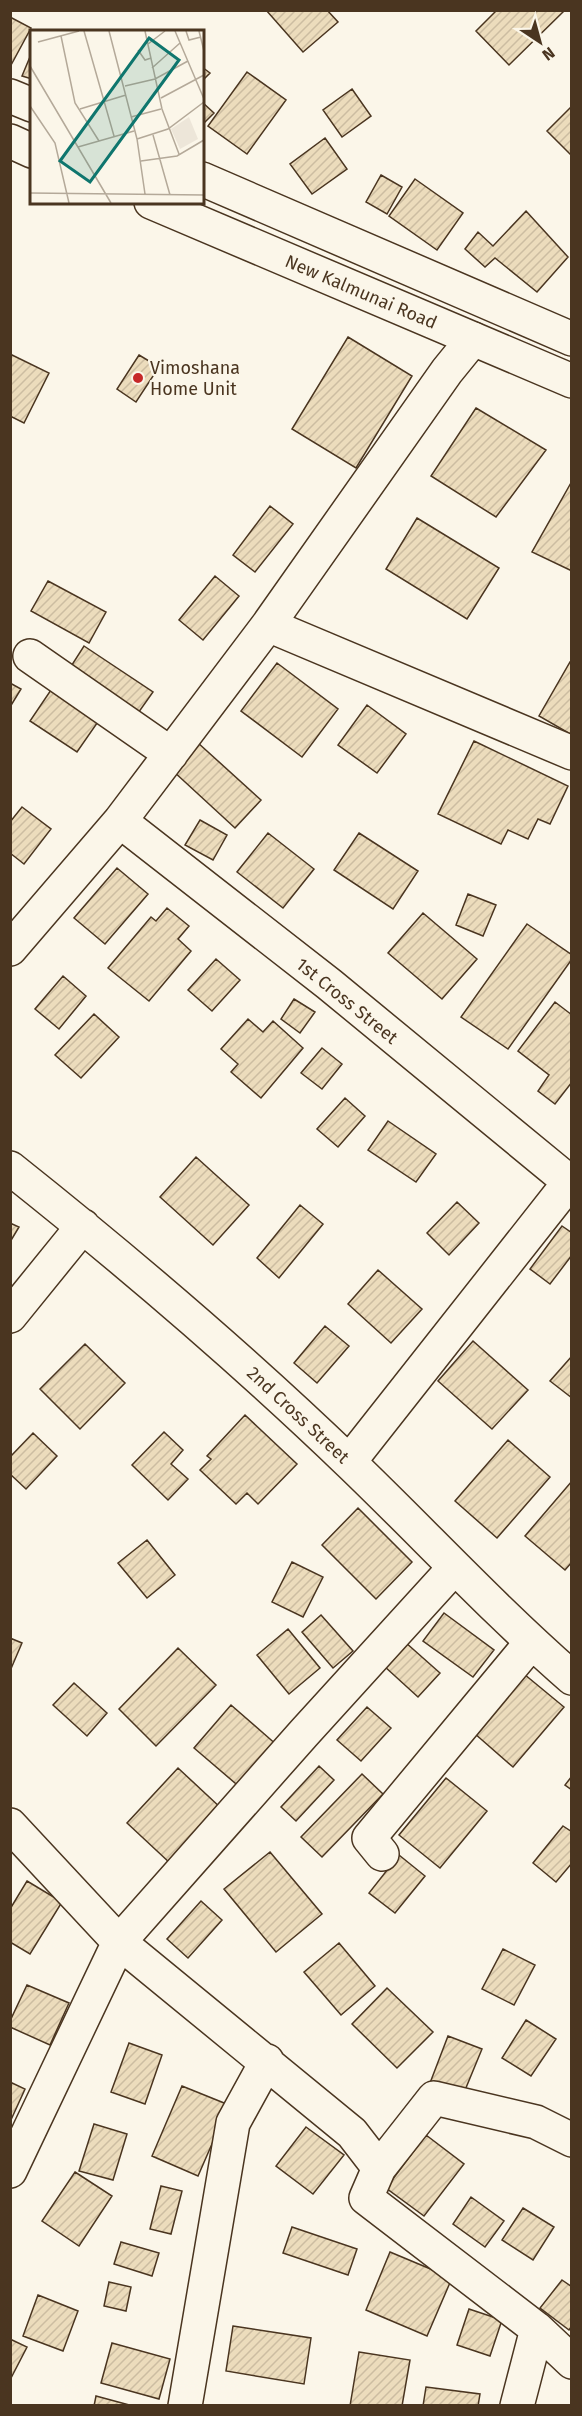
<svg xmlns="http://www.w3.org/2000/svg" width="582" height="2416" viewBox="0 0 582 2416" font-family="'Fira Sans',sans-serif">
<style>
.building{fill:url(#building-hatch);stroke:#4a3520;stroke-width:1.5}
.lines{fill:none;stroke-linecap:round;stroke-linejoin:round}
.minor-casing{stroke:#4a3520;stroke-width:36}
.highway-casing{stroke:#4a3520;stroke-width:36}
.minor{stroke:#fbf6e9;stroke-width:33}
.highway{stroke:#fbf6e9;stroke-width:33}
.poi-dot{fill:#c62828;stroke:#fbf6e9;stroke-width:2}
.labels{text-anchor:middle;stroke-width:4.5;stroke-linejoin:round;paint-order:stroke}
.street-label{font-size:18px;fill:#4a3520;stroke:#fbf6e9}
.poi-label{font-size:18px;fill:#4a3520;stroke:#fbf6e9;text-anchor:start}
.inset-road{fill:none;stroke:#b4a999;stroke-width:1.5}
.view{fill:#0f766e;fill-opacity:0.15;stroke:#0f766e;stroke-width:3}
.inset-edge{fill:none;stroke:#4a3520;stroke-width:3}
</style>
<defs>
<pattern id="building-hatch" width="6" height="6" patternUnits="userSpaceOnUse" patternTransform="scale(1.5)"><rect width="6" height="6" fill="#ecdcbc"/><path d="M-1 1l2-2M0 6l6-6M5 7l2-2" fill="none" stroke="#ccbda1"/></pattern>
</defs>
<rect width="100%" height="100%" fill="#fbf6e9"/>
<path class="building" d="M266 10H327L338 22 303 52Z
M497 10H565L509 65 476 31Z
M10 17 31 28 10 67Z
M32 52V79L22 76Z
M202 67 210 73 202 81Z
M247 72 286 100 247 154 208 126Z
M352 89 371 116 342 137 323 110Z
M202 102 214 113 202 125Z
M572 106V156L547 131Z
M325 138 347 169 312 194 290 164Z
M381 175 402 187 387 214 366 202Z
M415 179 463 213 437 250 389 216Z
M526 211 568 257 537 292 495 258 485 267 465 249 478 232 493 246Z
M348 337 412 376 356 468 292 429Z
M10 354 49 373 24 423 10 416Z
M139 355 159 367 136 402 117 389Z
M476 408 546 450 496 517 431 476Z
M572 481V571L532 552Z
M270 506 293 524 255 572 233 555Z
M417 518 499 568 467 619 386 569Z
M215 576 239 596 203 640 179 620Z
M48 581 106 612 89 643 31 611Z
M84 646 153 692 136 716 68 671Z
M570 662 572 663V735L539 716Z
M277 663 338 709 302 757 241 711Z
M10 683 21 689 10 707Z
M55 684 102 716 77 752 30 721Z
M367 705 406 734 377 773 338 745Z
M474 741 568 786 550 824 538 819 528 839 508 830 501 844 438 814Z
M197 742 261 800 235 828 172 770Z
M22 807 51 829 24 864 10 853V822Z
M200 820 227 835 213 860 185 845Z
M268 833 314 869 283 908 237 872Z
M359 833 418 871 393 909 334 870Z
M117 868 148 894 105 944 74 918Z
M468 894 496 905 483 936 456 925Z
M167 908 189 926 178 939 191 951 149 1001 108 968 151 917 156 921Z
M423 913 477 959 442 999 388 953Z
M527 924 572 955V959L508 1049 461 1017Z
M216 959 240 980 212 1011 188 990Z
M63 976 86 996 59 1029 35 1009Z
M294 999 315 1012 300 1033 281 1019Z
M555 1002 572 1015V1082L555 1104 538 1091 549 1075 518 1051Z
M94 1014 119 1037 81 1078 55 1055Z
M248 1019 263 1032 273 1021 303 1048 261 1098 231 1072 238 1064 221 1049Z
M322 1048 342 1064 322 1089 301 1073Z
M345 1098 365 1116 338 1147 317 1129Z
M388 1121 436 1154 416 1182 368 1150Z
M196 1157 249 1205 213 1245 160 1197Z
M457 1202 479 1223 449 1255 427 1233Z
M300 1205 323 1224 279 1278 257 1258Z
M10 1223 19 1227 10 1242Z
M562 1226 572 1233V1255L550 1284 530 1269Z
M378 1270 422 1309 391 1343 348 1304Z
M325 1326 349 1346 317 1383 294 1363Z
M473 1341 528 1390 492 1429 438 1381Z
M85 1344 125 1383 80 1429 40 1389Z
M572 1356V1398L550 1381Z
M245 1415 297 1464 258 1504 247 1493 236 1504 200 1470 211 1459 207 1456Z
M164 1432 183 1450 171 1464 188 1479 168 1500 132 1465Z
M33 1433 57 1456 26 1489 10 1474V1457Z
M508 1440 550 1477 497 1538 455 1501Z
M572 1481V1562L565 1570 525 1536Z
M358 1508 412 1562 376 1599 322 1545Z
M147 1540 175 1575 147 1598 118 1563Z
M292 1562 323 1577 303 1617 272 1602Z
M444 1613 494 1650 473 1677 423 1641Z
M321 1615 353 1651 333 1668 302 1632Z
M288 1629 320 1668 289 1694 257 1655Z
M10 1638 22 1643 10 1671Z
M405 1642 440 1673 418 1697 384 1666Z
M178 1648 216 1685 156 1746 119 1709Z
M524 1674 564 1707 513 1767 474 1733Z
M74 1683 107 1713 87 1736 53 1705Z
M231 1705 278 1746 242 1789 194 1748Z
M367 1707 391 1728 361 1761 337 1740Z
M319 1766 334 1780 296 1821 281 1807Z
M178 1768 222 1809 171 1864 127 1823Z
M362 1774 383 1794 322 1857 301 1837Z
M572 1776V1790L565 1785Z
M446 1778 487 1811 440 1868 399 1835Z
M563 1826 572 1832V1863L556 1882 533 1863Z
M270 1852 322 1914 276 1952 224 1889Z
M399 1855 425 1876 395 1913 369 1893Z
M27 1881 62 1902 30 1954 10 1942V1909Z
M201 1901 222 1920 188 1958 167 1939Z
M339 1943 375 1986 341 2015 304 1972Z
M503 1949 535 1965 514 2005 482 1989Z
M27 1985 69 2003 50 2045 10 2027V2021Z
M387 1988 433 2032 397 2068 352 2024Z
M526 2020 556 2039 531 2076 502 2058Z
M448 2036 482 2049 463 2095 430 2083Z
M129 2043 162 2055 145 2104 111 2092Z
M10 2082 25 2089 10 2122Z
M182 2086 229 2105 198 2176 152 2156Z
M94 2124 127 2134 113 2180 79 2171Z
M306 2127 344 2155 313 2194 276 2166Z
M426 2135 464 2164 424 2216 386 2188Z
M75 2172 112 2196 79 2246 42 2221Z
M161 2186 182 2191 171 2234 150 2229Z
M471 2197 504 2221 485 2247 453 2224Z
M523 2208 554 2227 533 2260 502 2240Z
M292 2227 357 2249 348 2275 283 2253Z
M121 2242 159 2253 152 2276 114 2264Z
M390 2252 452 2278 427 2336 366 2310Z
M562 2280 572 2287V2326L569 2330 540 2308Z
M109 2282 131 2287 126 2311 104 2306Z
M38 2295 78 2311 63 2351 23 2336Z
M469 2309 502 2320 490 2356 457 2345Z
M233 2326 311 2338 304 2384 226 2371Z
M10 2339 27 2347 10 2380Z
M112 2343 170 2359 159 2399 101 2383Z
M359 2352 410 2360 402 2406H350Z
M426 2387 480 2394 478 2406H423Z
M96 2396 133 2406H94Z"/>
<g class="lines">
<defs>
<path id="minor" d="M268 625 572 753
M30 656 171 754
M120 821 329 984 572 1184
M10 949 120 821 268 625 447 371 473 339
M10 1168C127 1261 242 1359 350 1463 424 1534 494 1610 572 1678
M10 1316 83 1226
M349 1462 572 1179
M10 1825 119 1942 352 2133 379 2168 366 2198 537 2329 572 2362
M382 1854 369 1838 531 1643
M379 2168 434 2098 536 2122 572 2140
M10 2171 119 1942 304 1733 455 1567
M185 2406 233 2123 267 2061
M517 2406 537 2329"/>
<path id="highway" d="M10 96 32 105
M10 141 32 151
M202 179 572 339
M151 202 572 381"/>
</defs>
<use href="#minor" class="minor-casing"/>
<use href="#highway" class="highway-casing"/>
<use href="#minor" class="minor"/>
<use href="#highway" class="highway"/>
</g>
<circle class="poi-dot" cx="138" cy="378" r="6"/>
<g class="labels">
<g class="street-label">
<text transform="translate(361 292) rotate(23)" y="6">New Kalmunai Road</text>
<text transform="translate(347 1001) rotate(39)" y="6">1st Cross Street</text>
<text transform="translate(298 1415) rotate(43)" y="6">2nd Cross Street</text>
</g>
<g class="poi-label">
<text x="150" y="374">Vimoshana<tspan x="150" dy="21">Home Unit</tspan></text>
</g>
</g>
<g transform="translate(30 30)">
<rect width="174" height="174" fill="#fbf6e9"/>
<path d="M159 87 168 109 150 119 141 99Z" fill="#ede6d9"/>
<path class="inset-road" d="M54 1 84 106M79 1 107 109 115 164M115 1 132 79 149 124M145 1 174 69M156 1 159 10 171 7M169 1 174 21M31 6 45 73 69 111M8 12 49 1M118 14 135 1M108 20 115 30 121 28M0 36 81 173M122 38 150 13M95 56 125 49 158 31M131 68 174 45M0 76 25 113 39 173M50 79 96 65M101 87 131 79M123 105 140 165M107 109 138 99 174 72M48 117 104 101M111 131 147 126 174 110M0 163 174 165"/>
<path class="view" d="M119 8 149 30 60 152 30 131Z"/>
<rect width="174" height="174" class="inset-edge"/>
</g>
<rect width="582" height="2416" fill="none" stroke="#4a3520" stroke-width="24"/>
<g transform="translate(540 42) rotate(144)" stroke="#fbf6e9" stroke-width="4.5" paint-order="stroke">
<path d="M0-4.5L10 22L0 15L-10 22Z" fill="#4a3520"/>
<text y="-9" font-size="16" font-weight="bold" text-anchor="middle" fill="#4a3520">N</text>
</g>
</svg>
